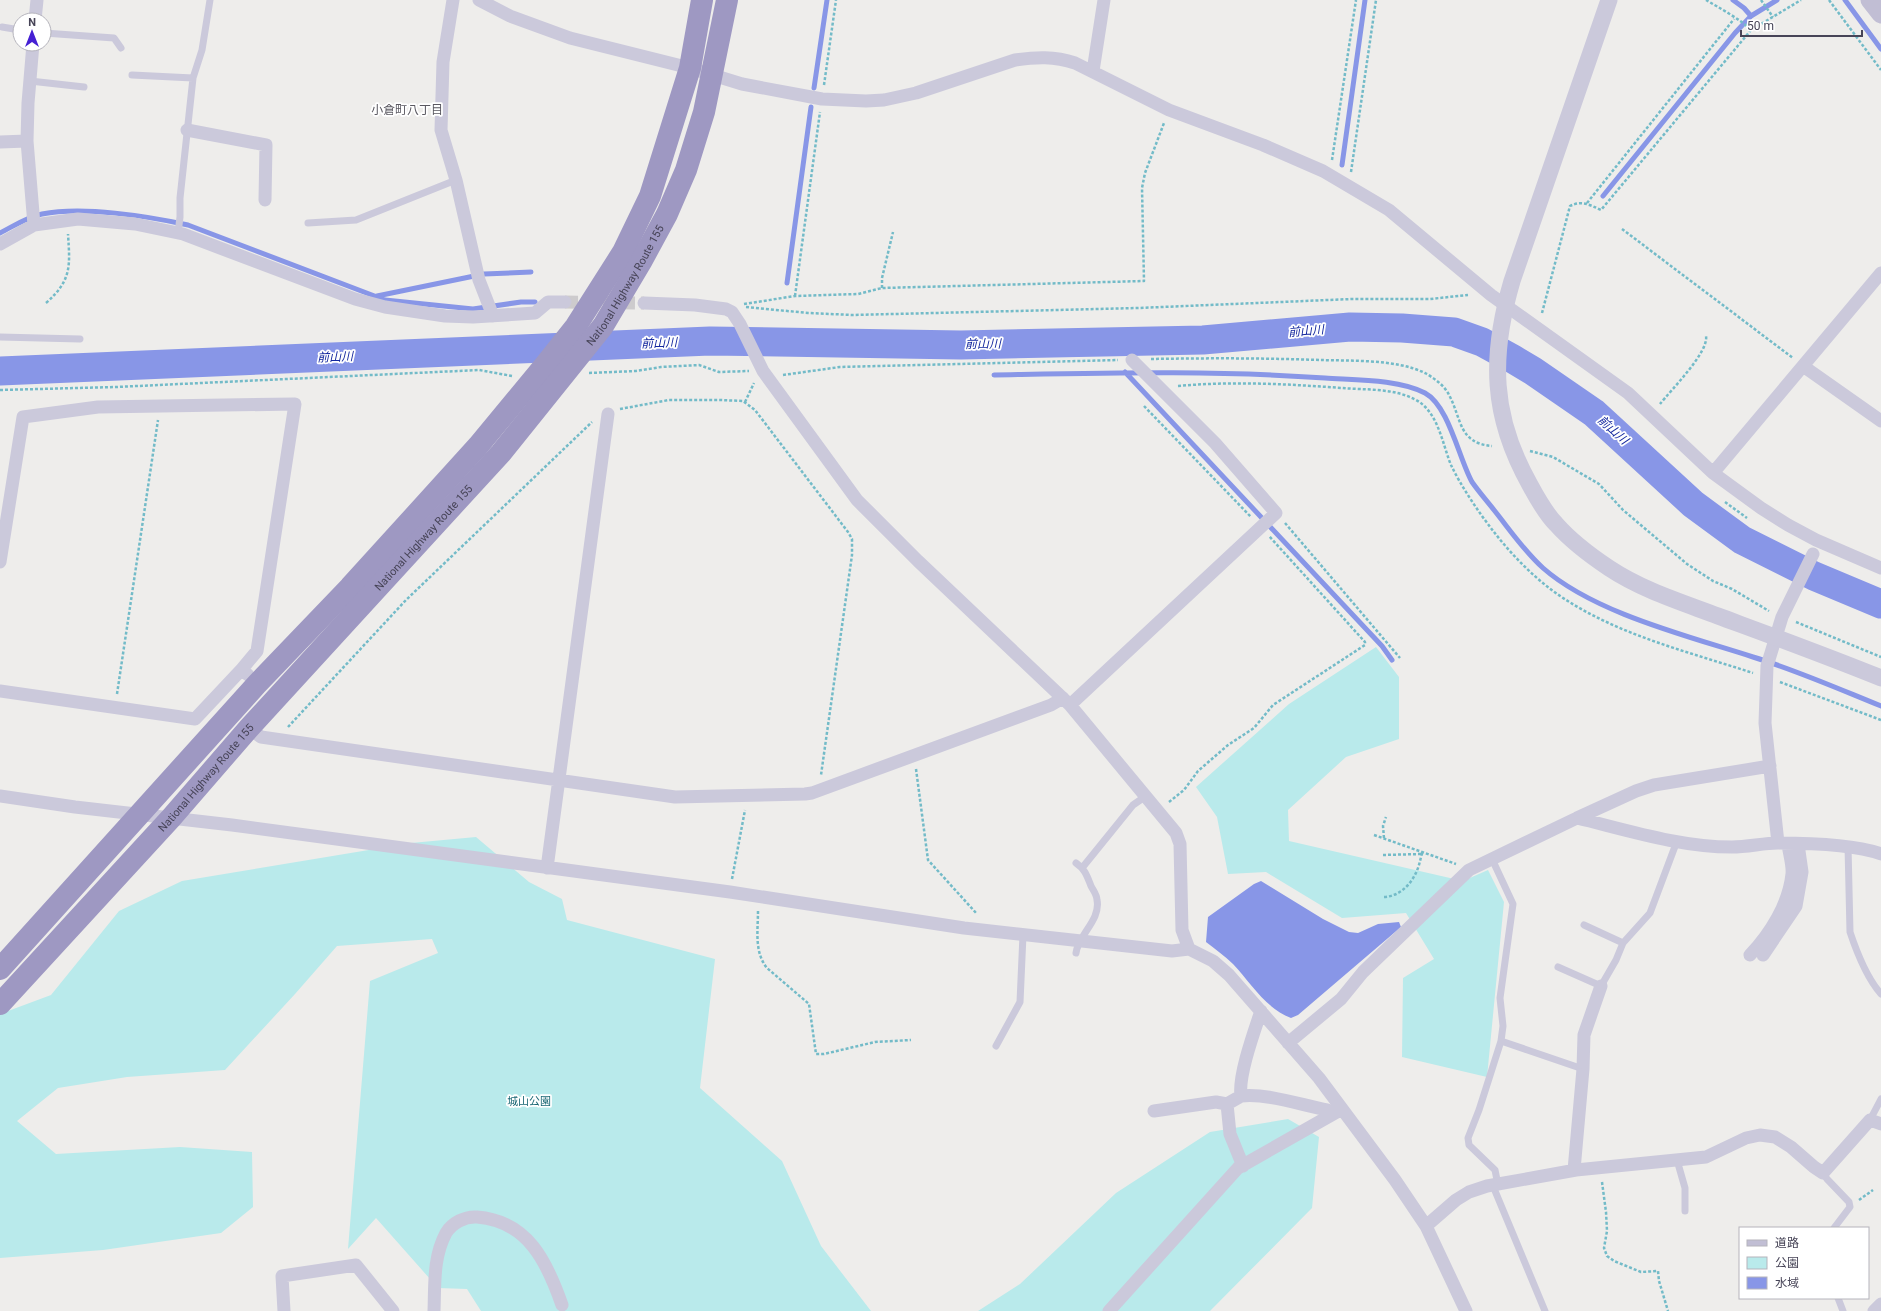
<svg xmlns="http://www.w3.org/2000/svg" width="1881" height="1311" viewBox="0 0 1881 1311" font-family="Roboto,'Noto Sans JP',sans-serif">
<style>
.green{fill:#b9eaeb}
.water{fill:#8896e7}
.lines{fill:none;stroke-linecap:round;stroke-linejoin:round}
.stream{stroke:#8896e7;stroke-width:5}
.river{stroke:#8896e7;stroke-width:29}
.minor-tunnel{stroke:#cdcbcd;stroke-width:13;stroke-dasharray:13 6;stroke-linecap:butt}
.path{stroke:#73bbc8;stroke-width:2.5;stroke-dasharray:3 2;stroke-linecap:butt}
.service{stroke:#cbc9db;stroke-width:7}
.minor{stroke:#cbc9db;stroke-width:13}
.tertiary{stroke:#cbc9db;stroke-width:17}
.secondary{stroke:#c1bed4;stroke-width:19}
.trunk{stroke:#9e98c2;stroke-width:22}
.labels{text-anchor:middle;stroke-width:3.5;stroke-linejoin:round;paint-order:stroke}
.street-label{font-size:11px;fill:#474457;stroke:#fff}
.park-label{font-size:11px;fill:#1a6774;stroke:#fff}
.neighbourhood-label{font-size:12px;fill:#5a5860;stroke:#fff}
.water-label{font-size:12px;font-style:italic;fill:#12269d;stroke:#fff}
</style>
<rect width="100%" height="100%" fill="#eeedeb"/>
<path class="green" d="M1376 647 1399 677V739L1346 757 1288 810 1289 841 1463 881 1488 870 1504 902 1487 1077 1402 1057 1403 978 1434 959 1406 913 1342 918 1266 872 1228 874 1217 817 1196 787 1289 704Z
M476 837 529 882 562 899 567 920 715 959 700 1088 782 1161 821 1246 871 1311H481L467 1289 438 1288 376 1218 348 1249 370 981 438 953 432 939 337 946 295 994 225 1070 127 1077 58 1088 17 1121 56 1154 180 1147 252 1152 253 1207 221 1233 103 1250 0 1258V1014L51 995 119 911 182 881 411 843Z
M1288 1119 1319 1137 1312 1208 1210 1311H978L1020 1284 1116 1193 1210 1132Z"/>
<path class="water" d="M1261 881 1323 919 1349 932 1358 933 1378 924 1399 922 1401 927 1298 1015 1291 1018C1265 1008 1251 983 1233 964 1225 956 1215 949 1206 942L1208 917 1254 884Z"/>
<g class="lines">
<path class="stream" d="M1733 0 1744 8 1751 16 1777 0
M1845 0 1881 49
M814 88 827 0
M1342 165 1365 0
M1603 196 1735 33 1751 16
M0 233C14 226 27 217 42 214 83 206 147 216 188 225L385 300 473 309 521 302H535
M787 283 811 107
M377 296 484 274 531 272
M1125 372 1382 646 1392 660
M994 375C1104 373 1215 370 1325 378 1354 380 1399 379 1425 393 1449 406 1459 459 1472 482 1479 492 1487 501 1494 510 1510 530 1524 551 1543 568 1594 613 1688 636 1753 657 1796 670 1839 689 1881 706"/>
<path class="river" d="M0 371 710 341 961 345 1203 340 1350 327 1402 328 1454 332 1482 342 1513 359 1533 371 1594 413 1693 504 1742 540 1814 576 1881 604"/>
<path class="minor-tunnel" d="M565 302 644 303"/>
<path class="path" d="M1706 0C1718 7 1743 21 1751 30
M1761 0 1773 17
M1829 0 1881 70
M824 85 836 0
M1332 160 1356 0
M1351 172 1376 0
M1587 203 1734 19
M1622 229 1793 358
M882 288V278L893 232
M795 296 820 112
M46 303C72 280 70 266 68 234
M744 304 795 296 858 294 882 288 1144 281 1142 188 1145 173 1164 123
M746 307 808 313 853 315 1138 308 1352 299H1430L1468 295
M1542 313 1570 206C1582 200 1590 205 1601 210L1751 30 1801 0
M1151 359C1207 358 1264 358 1320 360 1352 361 1396 359 1425 373 1434 378 1445 386 1449 395 1462 419 1458 443 1492 446
M589 373 636 371 661 367 699 365 719 372 749 371
M783 375 840 367 1118 360
M1178 386C1233 381 1287 384 1342 388 1365 390 1393 388 1414 399 1438 410 1442 443 1451 465 1461 486 1479 513 1494 532 1515 559 1541 585 1571 603 1626 637 1692 653 1753 673
M0 390 116 387 479 370 512 376
M745 402 754 383
M1660 404C1671 390 1709 352 1706 336
M1144 406 1251 517
M620 409 669 400H720L743 401 755 410 848 532 852 539V555L821 775
M1530 451 1553 457 1599 484 1623 510 1687 564 1713 581 1732 589 1769 611
M1725 502 1747 518
M1285 523 1400 658
M1796 622 1881 657
M1780 682 1881 720
M117 694 158 420
M288 727 406 600 592 422
M916 769 928 860 977 914
M1169 802 1184 790 1198 771 1228 745 1254 728 1273 705 1365 645V642L1269 536
M1374 835 1456 864
M1384 838 1383 826 1386 817
M1383 855 1421 854
M732 879 745 810
M1384 897C1403 896 1416 879 1420 861 1421 858 1421 855 1423 852
M758 911C758 930 754 952 767 968L809 1004 816 1054H824L875 1042 911 1040
M1602 1182 1606 1212 1607 1231 1604 1248 1607 1256 1614 1261 1641 1272 1658 1271 1659 1281 1668 1311
M1859 1200 1873 1190"/>
<path class="service" d="M2 27 20 30
M44 33 114 38 121 48
M132 75 193 78
M30 81 84 87
M308 223 356 220 456 180
M178 233 180 217V198L193 78 202 50 210 0
M0 337 80 339
M1848 846 1850 932C1857 953 1866 977 1881 994
M1492 859 1513 904 1500 998 1503 1026 1501 1041 1479 1110 1468 1138 1469 1145 1495 1170 1498 1185
M1082 868 1133 805 1146 796
M1584 925 1623 943
M1076 953C1078 935 1101 920 1097 900 1097 895 1093 890 1091 886 1087 876 1085 869 1076 863
M1558 967 1601 986 1616 960 1623 943 1650 913 1677 841
M1501 1041 1583 1069
M996 1046 1020 1002 1023 935
M1870 1120 1881 1099
M1677 1160 1685 1188V1211
M1823 1173 1827 1179 1849 1202 1850 1207 1834 1228
M1493 1186 1545 1311
M1838 1298 1843 1311"/>
<path class="minor" d="M453 0 443 62 441 130 456 180 479 280 493 316
M479 0 510 16 570 38 690 68 742 84 822 99 866 101 884 100 916 93 1015 60C1036 57 1054 56 1075 63L1169 110 1263 145 1323 171 1389 210 1491 295 1628 393 1713 473 1761 508 1788 525 1816 540 1881 568
M35 20 37 0
M33 44 28 103 27 141 34 225
M1093 71 1104 0
M187 130 266 145 265 200
M0 142 27 141
M0 244 34 225 78 219 135 224 183 234 355 299 385 307 445 316 473 317 535 313 548 302H565
M644 303 695 305 726 309 732 312 740 324 763 371 857 500 918 561 1070 705 1176 833 1180 844 1182 930 1189 949
M1803 366 1881 421
M1713 473 1881 273
M0 562 23 417 98 407 295 404 257 651 242 669
M0 691 195 719 242 669 248 675
M1070 705 1276 513 1215 443 1132 360
M249 728 261 737 675 797 805 794 812 793 1051 705 1063 698
M0 796 75 807 232 825 730 892 964 928 1172 951 1189 949 1213 961 1229 975 1319 1078 1395 1180 1426 1226 1466 1311
M1577 818 1636 791 1654 785 1770 766
M1778 843 1765 723 1767 666 1782 617 1813 554
M547 868 608 414
M1750 955C1770 934 1789 904 1792 874 1793 865 1789 853 1788 844
M1763 955 1796 906 1802 872 1798 844
M1261 1011C1254 1032 1238 1076 1241 1096 1267 1093 1301 1105 1327 1110L1332 1114
M1288 1043 1341 999 1363 972 1469 870 1577 818C1627 830 1680 847 1732 847 1748 847 1763 843 1778 843 1808 843 1854 844 1881 854
M1241 1096 1227 1104 1230 1134 1243 1166
M1154 1111 1216 1102 1227 1104
M1574 1170 1583 1069 1584 1035 1601 986
M1426 1226 1456 1200 1469 1192 1487 1186 1576 1170 1706 1157 1746 1138 1760 1135 1775 1137 1791 1147 1814 1167 1823 1173 1870 1120 1881 1124
M284 1311 282 1276 356 1265 393 1311
M434 1311C435 1284 433 1257 446 1233 452 1223 465 1216 477 1217 528 1221 547 1262 562 1305
M1109 1311 1238 1168 1342 1109
M1874 1311 1881 1304"/>
<path class="tertiary" d="M1609 0 1512 281C1490 356 1491 416 1530 485 1537 498 1546 514 1556 524 1571 541 1591 556 1609 568 1642 590 1681 602 1718 616 1772 636 1827 656 1881 678"/>
<path class="secondary" d="M1870 0 1881 14"/>
<g class="trunk">
<path d="M0 969 257 684 350 587 478 446 545 365 576 326 623 252 650 196 690 68 702 0"/>
<path id="s1" d="M0 1004 171 818 249 728 501 453 603 326 641 262 667 214 686 170 704 112 727 0"/>
</g>
</g>
<g class="labels">
<g class="street-label">
<text dy="4" stroke="none"><textPath href="#s1" startOffset="954">National Highway Route 155</textPath></text>
<text dy="4" stroke="none"><textPath href="#s1" startOffset="630">National Highway Route 155</textPath></text>
<text dy="4" stroke="none"><textPath href="#s1" startOffset="306">National Highway Route 155</textPath></text>
</g>
<g class="park-label">
<text x="529" y="1105">城山公園</text>
</g>
<g class="neighbourhood-label">
<text x="407" y="114">小倉町八丁目</text>
</g>
<g class="water-label">
<text transform="translate(1306 331) rotate(-5)" y="4">前山川</text>
<text transform="translate(659 343) rotate(-2)" y="4">前山川</text>
<text transform="translate(983 344) rotate(-1)" y="4">前山川</text>
<text transform="translate(335 357) rotate(-2)" y="4">前山川</text>
<text transform="translate(1613 430) rotate(42)" y="4">前山川</text>
</g>
</g>
<rect x="1739" y="1227" width="130" height="72" fill="#ffffff" stroke="#b5b4bc"/>
<rect x="1747" y="1240" width="20" height="6" fill="#c1bed4" stroke="#b5b4bc"/>
<text x="1775" y="1247" font-size="12" fill="#474457">道路</text>
<rect x="1747" y="1257" width="20" height="12" fill="#b9eaeb" stroke="#b5b4bc"/>
<text x="1775" y="1267" font-size="12" fill="#474457">公園</text>
<rect x="1747" y="1277" width="20" height="12" fill="#8896e7" stroke="#b5b4bc"/>
<text x="1775" y="1287" font-size="12" fill="#474457">水域</text>
<g transform="translate(32 32)"><circle r="19" fill="#ffffff" stroke="#b5b4bc"/>
<path d="M0-3L7 15L0 10L-7 15Z" fill="#4520d3"/>
<text y="-6" font-size="11" font-weight="bold" text-anchor="middle" fill="#474457">N</text>
</g>
<path d="M1741 30v6h121v-6" fill="none" stroke="#474457" stroke-width="2"/>
<text x="1747" y="30" font-size="12" fill="#474457" stroke="#ffffff" stroke-width="3" paint-order="stroke">50 m</text>
</svg>
